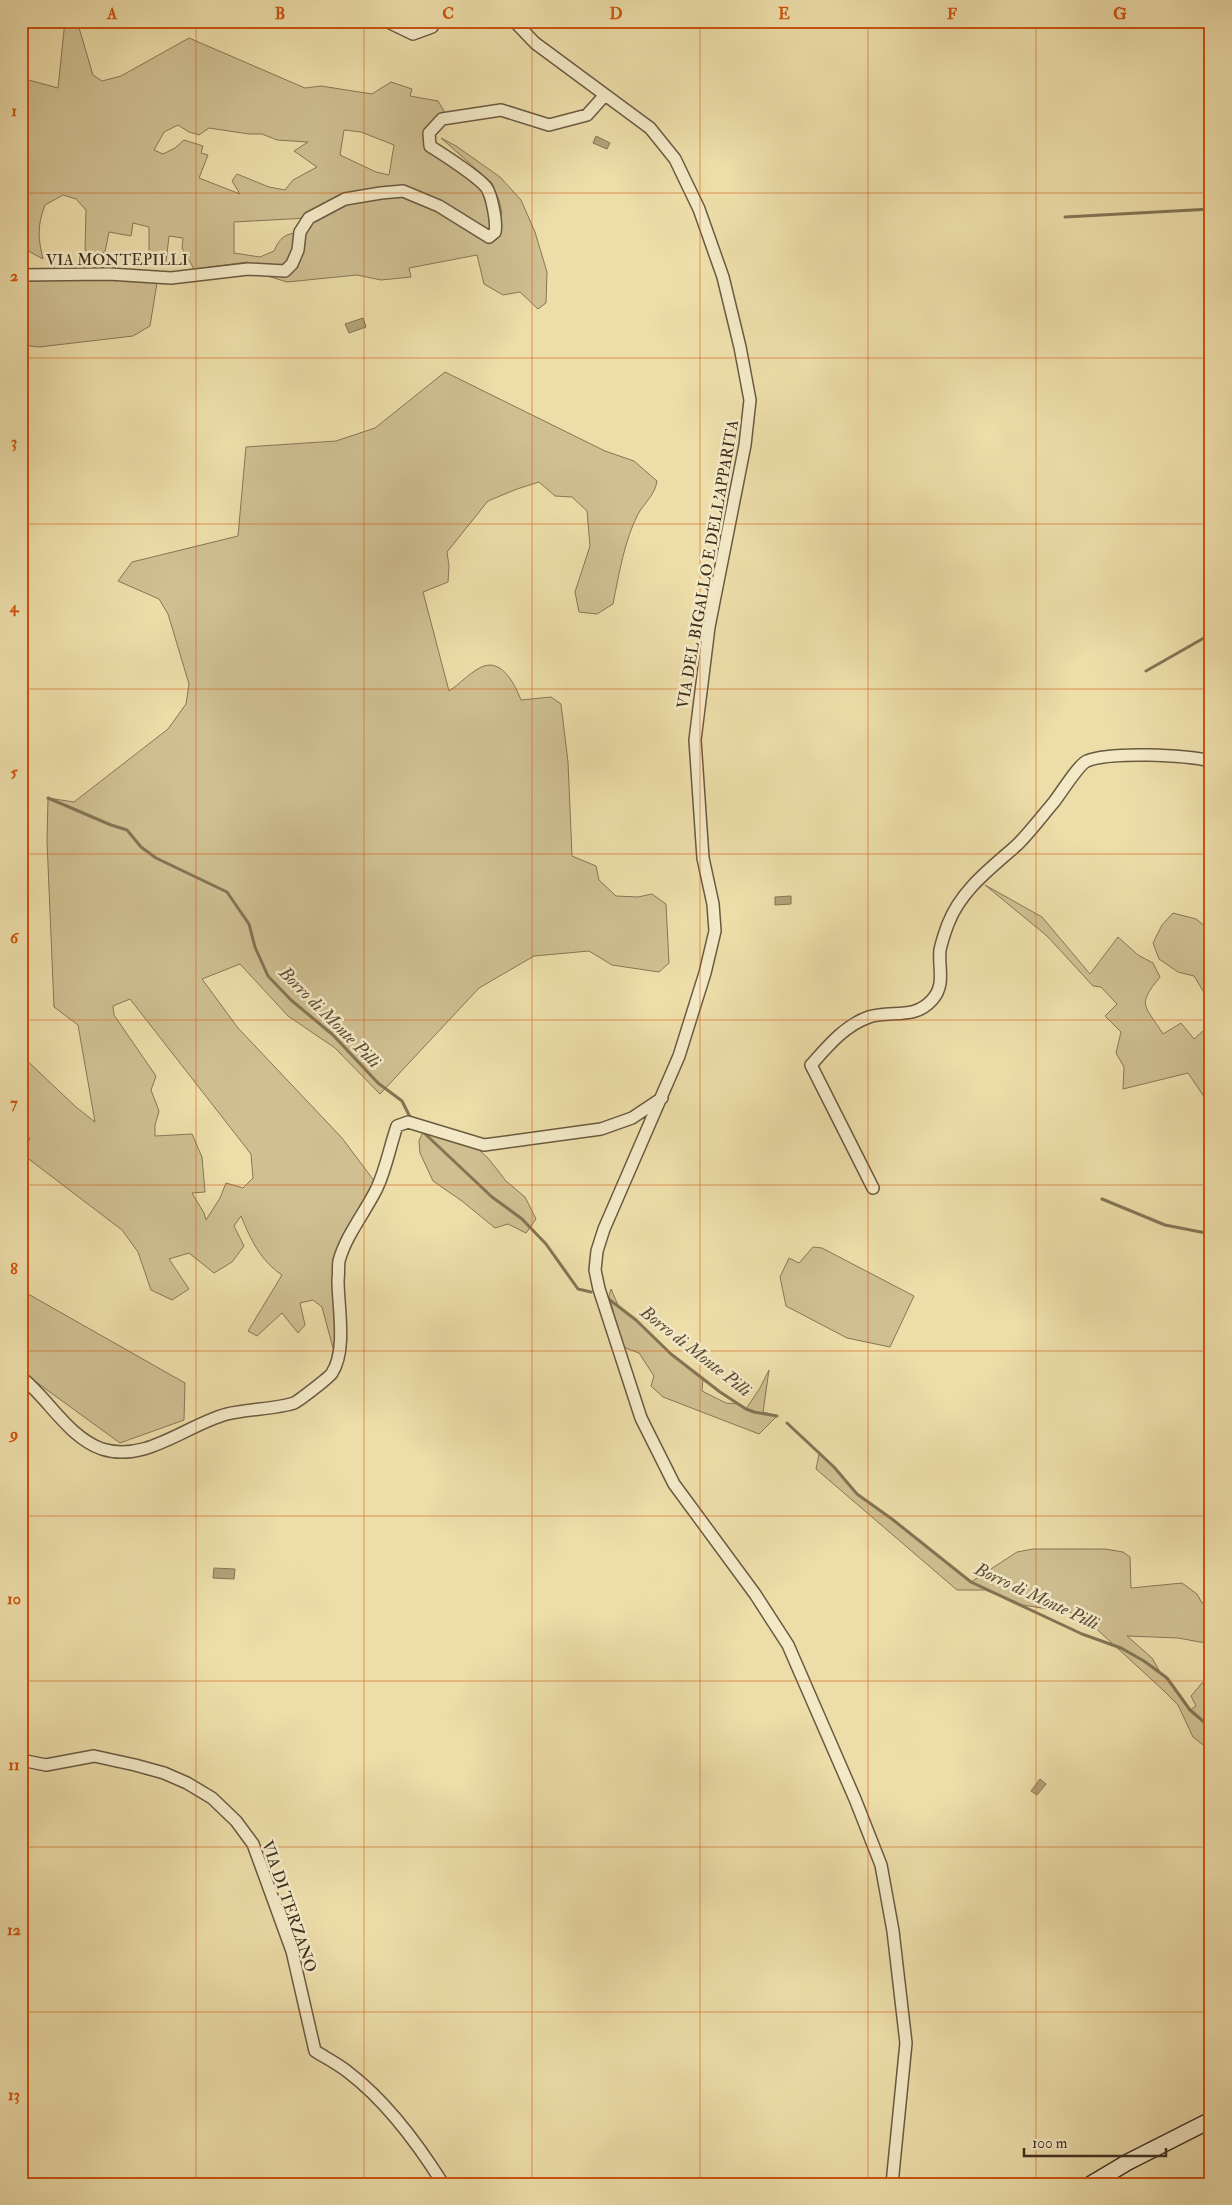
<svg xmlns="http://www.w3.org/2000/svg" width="1232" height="2205" viewBox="0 0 1232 2205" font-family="'IM FELL Double Pica',serif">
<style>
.green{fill:#cfbf91;stroke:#877657;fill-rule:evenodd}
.water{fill:#b1a279;stroke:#837454}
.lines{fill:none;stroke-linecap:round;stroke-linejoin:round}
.stream{stroke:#837454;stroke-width:3}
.minor-casing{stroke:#6a5a40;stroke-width:14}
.secondary-casing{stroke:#3f2e1d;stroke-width:18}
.minor{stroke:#f3e9c7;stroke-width:11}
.secondary{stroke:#f3e9c7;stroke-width:15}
.grid{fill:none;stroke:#cf530f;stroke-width:1;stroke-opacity:0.55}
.labels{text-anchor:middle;stroke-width:5;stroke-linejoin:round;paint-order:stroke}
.street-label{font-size:16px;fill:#3f2e1d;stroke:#f3e9c7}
.water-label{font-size:18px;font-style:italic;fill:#5c4b34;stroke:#f3e9c7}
.neatline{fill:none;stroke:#cf530f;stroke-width:2}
.grid-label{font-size:16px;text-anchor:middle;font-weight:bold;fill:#cf530f}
</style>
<rect width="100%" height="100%" fill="#ecdda9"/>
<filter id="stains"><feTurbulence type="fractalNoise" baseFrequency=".004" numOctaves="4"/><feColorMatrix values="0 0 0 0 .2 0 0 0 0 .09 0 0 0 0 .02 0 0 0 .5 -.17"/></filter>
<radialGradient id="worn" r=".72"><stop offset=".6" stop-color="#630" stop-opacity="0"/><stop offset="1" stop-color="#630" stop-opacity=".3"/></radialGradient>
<path class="green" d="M65 21H77L93 75 102 81 121 76 189 38 305 88 321 86 372 94 391 82 412 89 410 96 438 101 448 118 442 119 430 146 487 188 497 223 502 213 499 200 492 183 441 138 456 146 500 177 521 200 535 232 547 272 546 303 538 309 520 292 503 295 484 284 477 255 409 268 411 277 381 280 357 275 287 282 261 274 248 262 194 269 182 248 183 238 169 236 166 262 149 258V227L133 223 131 236 109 232 105 252 93 255 85 250 86 210 76 199 63 195 45 205C37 226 38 238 43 259L21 247V78L58 88ZM178 125 189 132 199 135 209 128 249 134H262L277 140 308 142 294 151 317 167 293 180 285 190 269 187 237 174 232 181 240 194 199 178 208 155 201 153 203 146 184 140 175 148 163 154 154 150 164 132ZM344 130 361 132 394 145 389 175 376 172 340 155ZM308 218 300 232C285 234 280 237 274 251L260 257 234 253V222Z
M21 275 158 277 150 326 133 336 39 347 21 345Z
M445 372 605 451 634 461 657 481C655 495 645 502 638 514 624 542 619 574 613 604L597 614 579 612 575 592 590 546 587 511 572 497 555 496 539 482 517 489 488 501 447 552 449 566 448 582 423 592 449 691C460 684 472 670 484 666 503 660 515 685 521 700L551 697 561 704 568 762 572 856 596 866 599 880 616 896 638 897 652 894 666 904 669 963 659 972 612 965 589 951 534 956 479 988 380 1094 335 1048 288 1016 240 964 202 979 238 1028 342 1138 378 1186 339 1262 340 1340 333 1348 322 1307 313 1300 300 1303 305 1325 298 1333 282 1313 257 1336 248 1331 282 1275C260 1260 251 1240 241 1216L234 1226 244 1246 232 1262 214 1273 189 1253 169 1259 189 1289 172 1300 151 1290 138 1252 122 1230 30 1160 21 1151V1139L30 1140 25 1129 21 1130V1055L76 1107 95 1122 78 1025 54 1007 47 841 48 798 74 802 168 729 186 704 189 684 168 614 159 599 118 581 132 562 238 536 246 447 336 441 375 428ZM130 999 251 1154 253 1178 243 1188 226 1183 220 1198 206 1220 204 1213 192 1193 205 1192 202 1157 192 1134 155 1136V1125L159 1111 151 1090 156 1076 114 1015 113 1006Z
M985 885 1042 917 1090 974 1118 937 1138 955 1153 963 1160 977C1136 1006 1145 1005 1163 1034L1181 1023 1194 1039 1211 1024V1107L1188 1073 1123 1089 1124 1067 1116 1053 1121 1032 1105 1016 1117 1004 1101 987 1093 986 1047 936Z
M1173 913 1196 919 1211 931V1004L1194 976 1178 972 1159 959 1153 943 1162 925Z
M423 1132 470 1142 488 1158 506 1181 525 1197 536 1219 526 1233 508 1224 495 1228 462 1201 433 1181 420 1153 419 1141Z
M813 1247 822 1248 914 1296 890 1347 847 1338 786 1306 780 1277 789 1258 799 1263Z
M611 1289 618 1305 636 1320 671 1354 703 1378 702 1391 726 1403 738 1404 746 1409 760 1388 769 1370 763 1412 777 1416 759 1434 663 1397 651 1386 654 1376 639 1353 623 1347 609 1296Z
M21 1290 185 1383 184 1420 120 1443 21 1371Z
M819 1454 834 1467 857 1494 892 1519 971 1582 1017 1552 1033 1549H1105L1123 1552 1130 1557 1131 1588 1182 1583 1197 1594 1202 1603H1211V1644L1178 1638 1127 1636 1152 1658 1160 1672 1182 1697 1190 1710 1196 1706 1191 1696 1202 1683 1211 1678V1704L1205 1709 1207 1718 1211 1721V1751L1193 1737 1178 1705 1163 1690 1089 1622 1073 1613 1023 1605 985 1590H957L816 1469Z"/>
<path class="water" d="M596 136 610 143 607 149 593 143Z
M363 318 366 327 349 333 345 324Z
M791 896V904L775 905V897Z
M214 1568 235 1569 234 1579 213 1578Z
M1040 1779 1046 1784 1037 1795 1031 1791Z"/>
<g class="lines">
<path class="stream" d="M1065 217 1211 209
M1146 671 1211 634
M48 798 111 825 127 830 141 847 156 858 227 892 249 924 255 947 268 976 291 1000 333 1035 378 1083 402 1101 411 1119
M421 1130 492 1197 522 1219 546 1244 578 1289 591 1292
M1102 1199 1165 1225 1211 1234
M606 1297 636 1320 671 1354 720 1392 746 1409 754 1412 777 1416
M787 1423 834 1467 857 1494 892 1519 971 1582 1082 1634 1121 1648 1144 1661 1167 1678 1190 1710 1211 1728"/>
<defs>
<path id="minor" d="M386 21 413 34 432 27 435 21
M514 21 535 43 650 128 675 159 699 209 723 277 740 347 750 400 745 445 709 627 695 740 703 858 713 904 715 931 705 973 679 1056 604 1229 597 1251 595 1270 599 1289 641 1418 674 1484 755 1594 788 1645 855 1799 881 1865 893 1931 906 2043 892 2184
M21 275 109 274 171 278 248 269 285 271 292 264 298 250 300 232 309 218 345 199 381 193 403 191 439 206 489 237 495 232C497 223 492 195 486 187 476 175 444 155 430 146L429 133 442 119 501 110 549 125 587 115 604 96
M873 1188 811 1065C827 1047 845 1025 869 1017 892 1010 914 1020 932 1000 946 985 938 967 940 950 942 941 945 932 948 924 961 890 991 868 1017 845 1030 832 1042 816 1054 802 1061 793 1079 764 1087 761 1111 751 1185 755 1211 761
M21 1377C48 1398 68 1437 102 1449 146 1463 186 1425 227 1414 246 1409 277 1409 294 1403 297 1402 330 1377 332 1373 347 1350 338 1307 338 1280 339 1274 338 1267 339 1261 346 1235 366 1211 377 1188 386 1169 390 1146 397 1126L408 1122 484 1145 601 1129 632 1118 662 1098
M21 1760 46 1765 94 1756 135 1765 164 1773 187 1783 212 1798 236 1821 253 1844 292 1951 315 2051C326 2058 338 2064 348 2072 386 2101 418 2144 443 2184"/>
<path id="secondary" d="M1091 2184 1128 2162 1211 2120"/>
</defs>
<use href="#minor" class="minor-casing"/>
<use href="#secondary" class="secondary-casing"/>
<use href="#minor" class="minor"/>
<use href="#secondary" class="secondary"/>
</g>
<path class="grid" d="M196 21V2184M364 21V2184M532 21V2184M700 21V2184M868 21V2184M1036 21V2184M21 193H1211M21 358H1211M21 524H1211M21 689H1211M21 854H1211M21 1020H1211M21 1185H1211M21 1351H1211M21 1516H1211M21 1681H1211M21 1847H1211M21 2012H1211"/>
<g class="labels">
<g class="street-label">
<text x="117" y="265">VIA MONTEPILLI</text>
<text transform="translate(707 564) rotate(-80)" y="6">VIA DEL BIGALLO E DELL'APPARITA</text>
<text transform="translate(290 1906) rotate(71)" y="6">VIA DI TERZANO</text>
</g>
<g class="water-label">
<text transform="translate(330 1017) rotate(45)" y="6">Borro di Monte Pilli</text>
<text transform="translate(696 1351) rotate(38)" y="6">Borro di Monte Pilli</text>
<text transform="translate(1037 1596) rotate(25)" y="6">Borro di Monte Pilli</text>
</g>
</g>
<rect width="1232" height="2205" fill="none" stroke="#ecdda9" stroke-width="55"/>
<path d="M1024 2148v8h142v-8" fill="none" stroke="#3f2e1d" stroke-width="2.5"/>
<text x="1032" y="2148" font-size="15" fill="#3f2e1d" stroke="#f3e9c7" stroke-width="4" paint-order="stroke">100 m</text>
<rect x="28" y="28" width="1176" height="2150" class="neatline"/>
<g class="grid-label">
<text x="112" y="19">A</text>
<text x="280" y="19">B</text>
<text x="448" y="19">C</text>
<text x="616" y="19">D</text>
<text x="784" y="19">E</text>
<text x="952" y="19">F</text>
<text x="1120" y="19">G</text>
<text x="14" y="116">1</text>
<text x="14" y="281">2</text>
<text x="14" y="447">3</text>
<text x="14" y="612">4</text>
<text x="14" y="777">5</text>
<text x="14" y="943">6</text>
<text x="14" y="1108">7</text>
<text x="14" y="1274">8</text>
<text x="14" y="1439">9</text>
<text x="14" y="1604">10</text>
<text x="14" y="1770">11</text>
<text x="14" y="1935">12</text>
<text x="14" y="2100">13</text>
</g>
<rect width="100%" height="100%" filter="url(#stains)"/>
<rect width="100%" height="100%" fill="url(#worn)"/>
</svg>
